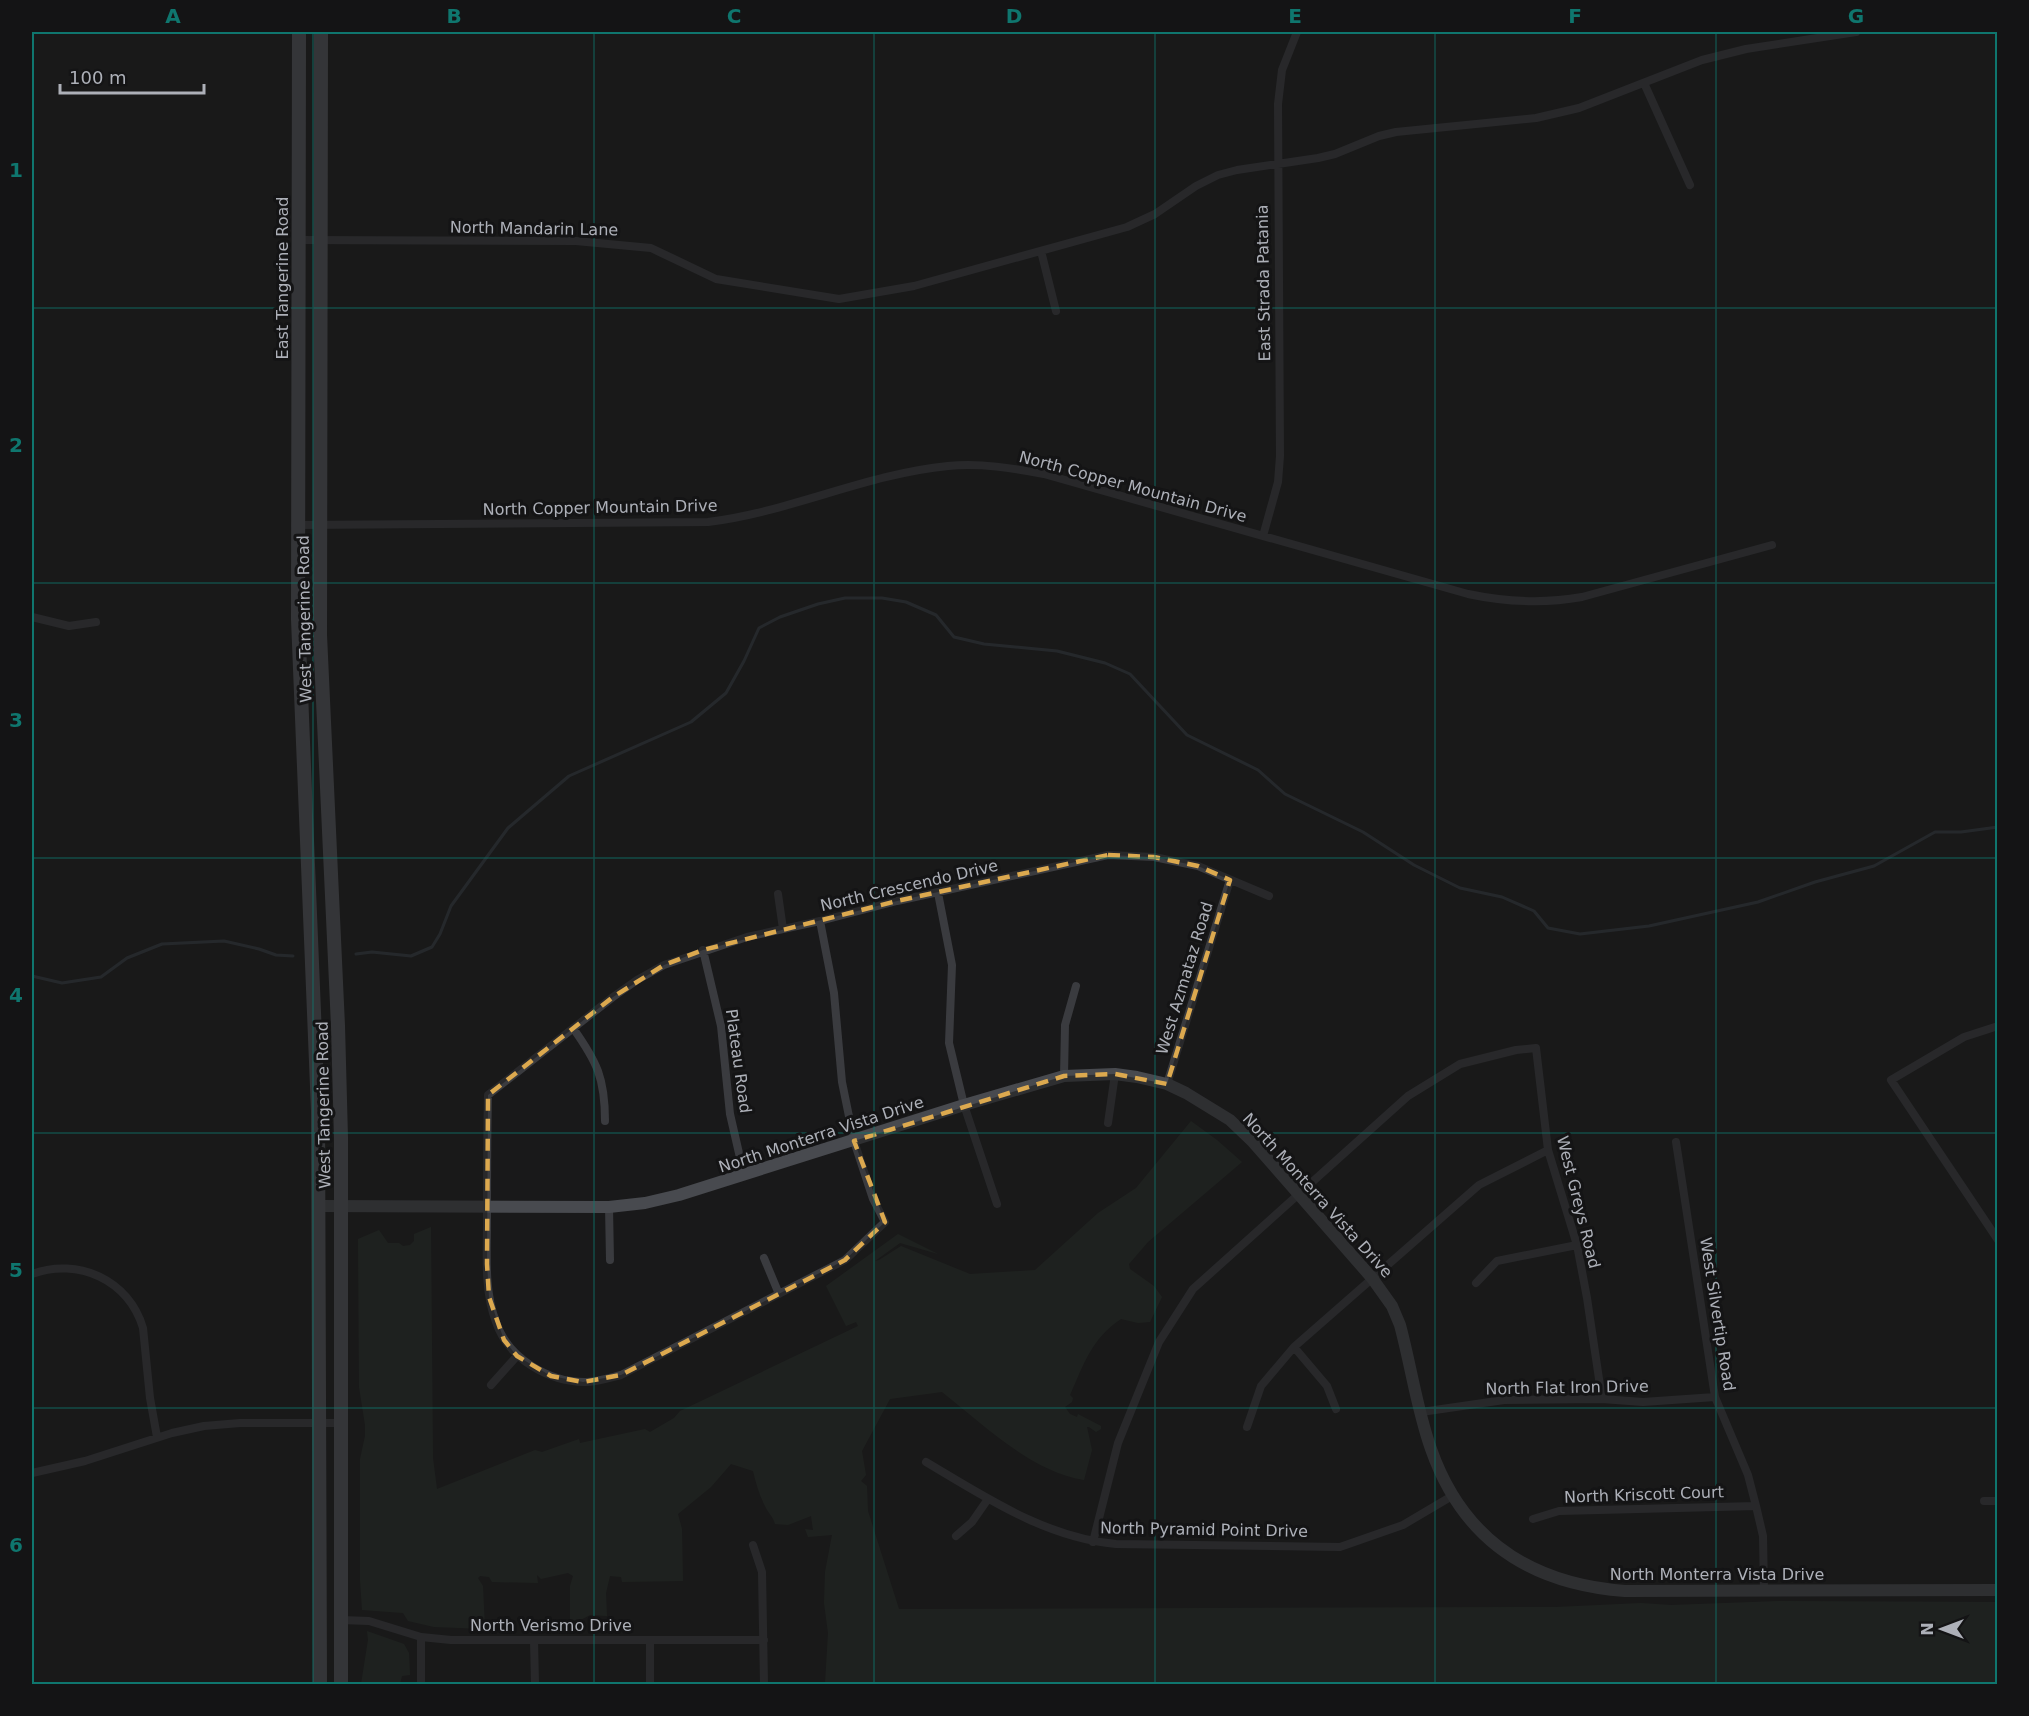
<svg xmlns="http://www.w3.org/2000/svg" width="2029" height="1716" viewBox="0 0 2029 1716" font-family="'DejaVu Sans',sans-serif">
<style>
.green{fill:#252c26}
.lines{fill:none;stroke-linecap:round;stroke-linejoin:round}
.stream{stroke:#343b42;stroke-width:3}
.street{stroke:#3a3b3f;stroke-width:8}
.secondary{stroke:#484a4f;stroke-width:12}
.primary{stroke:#56585d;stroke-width:14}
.marked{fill:none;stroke:#dca94f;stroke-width:4.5;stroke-dasharray:12 8;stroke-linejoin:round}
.grid{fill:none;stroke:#0f766e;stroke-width:1.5;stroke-opacity:0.55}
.labels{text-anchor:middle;stroke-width:6;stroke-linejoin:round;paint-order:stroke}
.street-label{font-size:16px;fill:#adb0b8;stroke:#141415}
.neatline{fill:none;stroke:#0f766e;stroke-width:2}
.grid-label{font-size:20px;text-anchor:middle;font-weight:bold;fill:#0f766e}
</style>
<rect width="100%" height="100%" fill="#19191a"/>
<path class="green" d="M1191 1121 1217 1140 1242 1162 1148 1242 1129 1264 1130 1269 1154 1286 1162 1297 1150 1322 1138 1323 1121 1319C1091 1339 1084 1364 1070 1395L1073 1398 1072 1402 1065 1407 1070 1414 1077 1417 1078 1414 1101 1426V1429L1096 1432 1089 1427H1087L1092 1450 1084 1480C1030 1471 984 1425 942 1392L890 1399 862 1451 866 1475 861 1481 867 1486 868 1511 899 1609 1556 1607 1641 1603 1671 1605 1779 1601 1997 1602V1684H825L828 1633 824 1603 825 1572 832 1535 808 1537 805 1529 813 1530 811 1516 788 1525 775 1524C773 1516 768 1513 765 1506 759 1495 756 1483 753 1471L731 1464 711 1487 678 1514 682 1529 683 1581 622 1582 621 1577 610 1576 606 1593 607 1616 590 1615 575 1623 570 1622V1586L573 1576 568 1573 541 1579 537 1575 538 1583 492 1582 489 1577 480 1576 478 1578 483 1586 485 1629 434 1627 408 1621 403 1613 362 1610 360 1580V1459L365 1436V1425L359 1387 358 1239 379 1230 388 1243H399L403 1246 410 1245 414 1241V1234L431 1227 433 1458 437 1489 535 1450 542 1452 579 1439 580 1443 645 1429 650 1432 674 1418 680 1411 858 1326 856 1322 846 1326 826 1286 898 1234 938 1254 900 1243 875 1261 879 1260 901 1246 970 1274 1035 1270 1098 1213 1136 1188Z
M367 1631 404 1644 409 1653 410 1675 402 1676 400 1684H361L368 1640Z"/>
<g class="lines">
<path class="stream" d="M356 954 372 952 411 956 432 947 440 934 451 906 508 828 569 776 691 722 726 693 744 661 759 628 780 617 818 604 845 598H882L906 602 936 615 954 637 984 644 1057 651 1105 663 1130 674 1187 735 1258 770 1285 794 1363 832 1414 865 1460 888 1502 897 1534 911 1548 928 1580 934 1649 926 1758 902 1815 882 1874 866 1935 832H1961L1998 827
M32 976 62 983 101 977 127 958 162 944 224 941 259 949 276 955 293 956"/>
<path class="street" d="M1644 83 1690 185
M298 240 576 241 651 248 716 279 839 299 914 286 1127 227 1155 214 1196 186 1218 175 1237 170 1318 158 1335 154 1379 136 1396 132 1536 118 1579 108 1702 60 1746 49 1856 32
M1041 251 1056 311
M297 525 708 522C790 512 866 474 948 466 981 463 1012 468 1044 474L1468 594C1506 602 1543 604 1582 597L1772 545
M1263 536 1278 482 1280 456 1278 104 1282 70 1297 32
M32 617 69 626 96 622
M938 893 952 965 949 1043 964 1105 997 1204
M778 894 783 929
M820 921 834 993 842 1082 854 1141 873 1199 885 1222 845 1260 621 1375C609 1378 597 1382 585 1382 548 1382 508 1358 496 1322 484 1291 487 1256 487 1223 487 1180 487 1138 488 1095L613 997 637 980 664 965 747 937 820 921 897 901 1108 855 1154 857 1198 866 1269 896
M703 950 721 1026 730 1114 744 1175
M1998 1026 1964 1037 1891 1080 1998 1240
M573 1028C597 1062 605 1078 605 1121
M1064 1076 1065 1025 1076 986
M1167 1084 1230 880
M1108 1123 1115 1074
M1676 1142 1715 1397 1748 1475 1756 1506 1763 1536 1764 1591
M609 1207 610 1260
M764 1258 779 1294
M32 1274C78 1257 129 1280 143 1328L150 1398 157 1437
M1476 1283 1497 1261 1577 1245
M1294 1347 1327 1386 1336 1409
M491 1385 517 1356
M1421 1412 1504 1400 1602 1399 1643 1402 1715 1397
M1247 1427 1261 1386 1294 1347 1479 1185 1548 1150
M926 1462C985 1497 1046 1538 1116 1544L1340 1547 1403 1525 1452 1496
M32 1473 85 1461 172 1433 204 1426 240 1423H341
M1984 1501H1998
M1533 1519 1559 1511 1756 1506
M956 1536 972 1522 988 1499
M1093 1542 1118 1443 1159 1342 1193 1289 1408 1096 1460 1064 1516 1050 1536 1048 1548 1150 1577 1245 1587 1298 1602 1399
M753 1545 762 1572 764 1684
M341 1620 369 1621 421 1637 451 1640H764
M421 1637V1684
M534 1640 535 1684
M650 1640V1684"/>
<path class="secondary" d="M319 1206 609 1207 645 1203 679 1195 964 1105 1064 1076 1115 1074 1137 1077 1167 1084 1186 1093 1230 1120 1253 1142 1372 1278 1392 1306 1400 1325C1411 1366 1417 1410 1431 1449 1463 1540 1531 1584 1625 1591L1998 1590"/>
<path class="primary" d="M299 32 298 619 318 1111 320 1684
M321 32 320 635 338 1026 341 1138V1684"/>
</g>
<path d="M0 0H2029V1716H0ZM1108 855 1154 857 1198 866 1230 880 1167 1084 1115 1074 1064 1076 854 1141 885 1222 845 1260 621 1375 583 1382 551 1376 517 1356 504 1340 489 1297 487 1264 488 1095 613 997 664 965 703 950 897 901Z" fill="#19191a" fill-opacity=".55" fill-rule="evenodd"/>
<path class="marked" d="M1108 855 1154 857 1198 866 1230 880 1167 1084 1115 1074 1064 1076 854 1141 885 1222 845 1260 621 1375 583 1382 551 1376 517 1356 504 1340 489 1297 487 1264 488 1095 613 997 664 965 703 950 897 901Z"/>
<path class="grid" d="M313 32V1684M594 32V1684M874 32V1684M1155 32V1684M1435 32V1684M1716 32V1684M32 308H1998M32 583H1998M32 858H1998M32 1133H1998M32 1408H1998"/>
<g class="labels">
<g class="street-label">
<text transform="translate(534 228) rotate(1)" y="6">North Mandarin Lane</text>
<text transform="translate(282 278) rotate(-90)" y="6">East Tangerine Road</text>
<text transform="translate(1263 283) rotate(-91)" y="6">East Strada Patania</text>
<text transform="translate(1133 486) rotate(15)" y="6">North Copper Mountain Drive</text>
<text transform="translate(600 507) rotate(-1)" y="6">North Copper Mountain Drive</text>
<text transform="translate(304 619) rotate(-91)" y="6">West Tangerine Road</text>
<text transform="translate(909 885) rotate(-13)" y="6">North Crescendo Drive</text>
<text transform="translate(1184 978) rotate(-73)" y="6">West Azmataz Road</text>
<text transform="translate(739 1061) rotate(82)" y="6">Plateau Road</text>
<text transform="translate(323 1105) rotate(-91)" y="6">West Tangerine Road</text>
<text transform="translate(821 1134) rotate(-18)" y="6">North Monterra Vista Drive</text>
<text transform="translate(1318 1195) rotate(48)" y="6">North Monterra Vista Drive</text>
<text transform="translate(1579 1202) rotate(76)" y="6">West Greys Road</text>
<text transform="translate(1718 1314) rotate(81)" y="6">West Silvertip Road</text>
<text transform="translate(1567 1387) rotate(-1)" y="6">North Flat Iron Drive</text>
<text transform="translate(1644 1494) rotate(-2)" y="6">North Kriscott Court</text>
<text transform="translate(1204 1529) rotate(1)" y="6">North Pyramid Point Drive</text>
<text x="1717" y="1580">North Monterra Vista Drive</text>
<text x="551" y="1631">North Verismo Drive</text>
</g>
</g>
<rect width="2029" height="1716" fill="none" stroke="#141415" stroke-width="66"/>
<g transform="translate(1942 1629) rotate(270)" stroke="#141415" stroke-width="4.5" paint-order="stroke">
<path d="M0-4.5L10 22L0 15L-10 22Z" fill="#adb0b8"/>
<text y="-9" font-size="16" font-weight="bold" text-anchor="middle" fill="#adb0b8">N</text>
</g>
<path d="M60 84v9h144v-9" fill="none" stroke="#adb0b8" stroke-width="3"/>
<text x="69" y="84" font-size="18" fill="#adb0b8" stroke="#141415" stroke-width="4.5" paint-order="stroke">100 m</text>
<rect x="33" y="33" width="1963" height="1650" class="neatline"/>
<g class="grid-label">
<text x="173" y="23">A</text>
<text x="454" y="23">B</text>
<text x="734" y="23">C</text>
<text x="1014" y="23">D</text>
<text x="1295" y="23">E</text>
<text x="1575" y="23">F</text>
<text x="1856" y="23">G</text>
<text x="16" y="177">1</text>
<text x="16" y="452">2</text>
<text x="16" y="727">3</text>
<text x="16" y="1002">4</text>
<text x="16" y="1277">5</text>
<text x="16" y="1552">6</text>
</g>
</svg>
